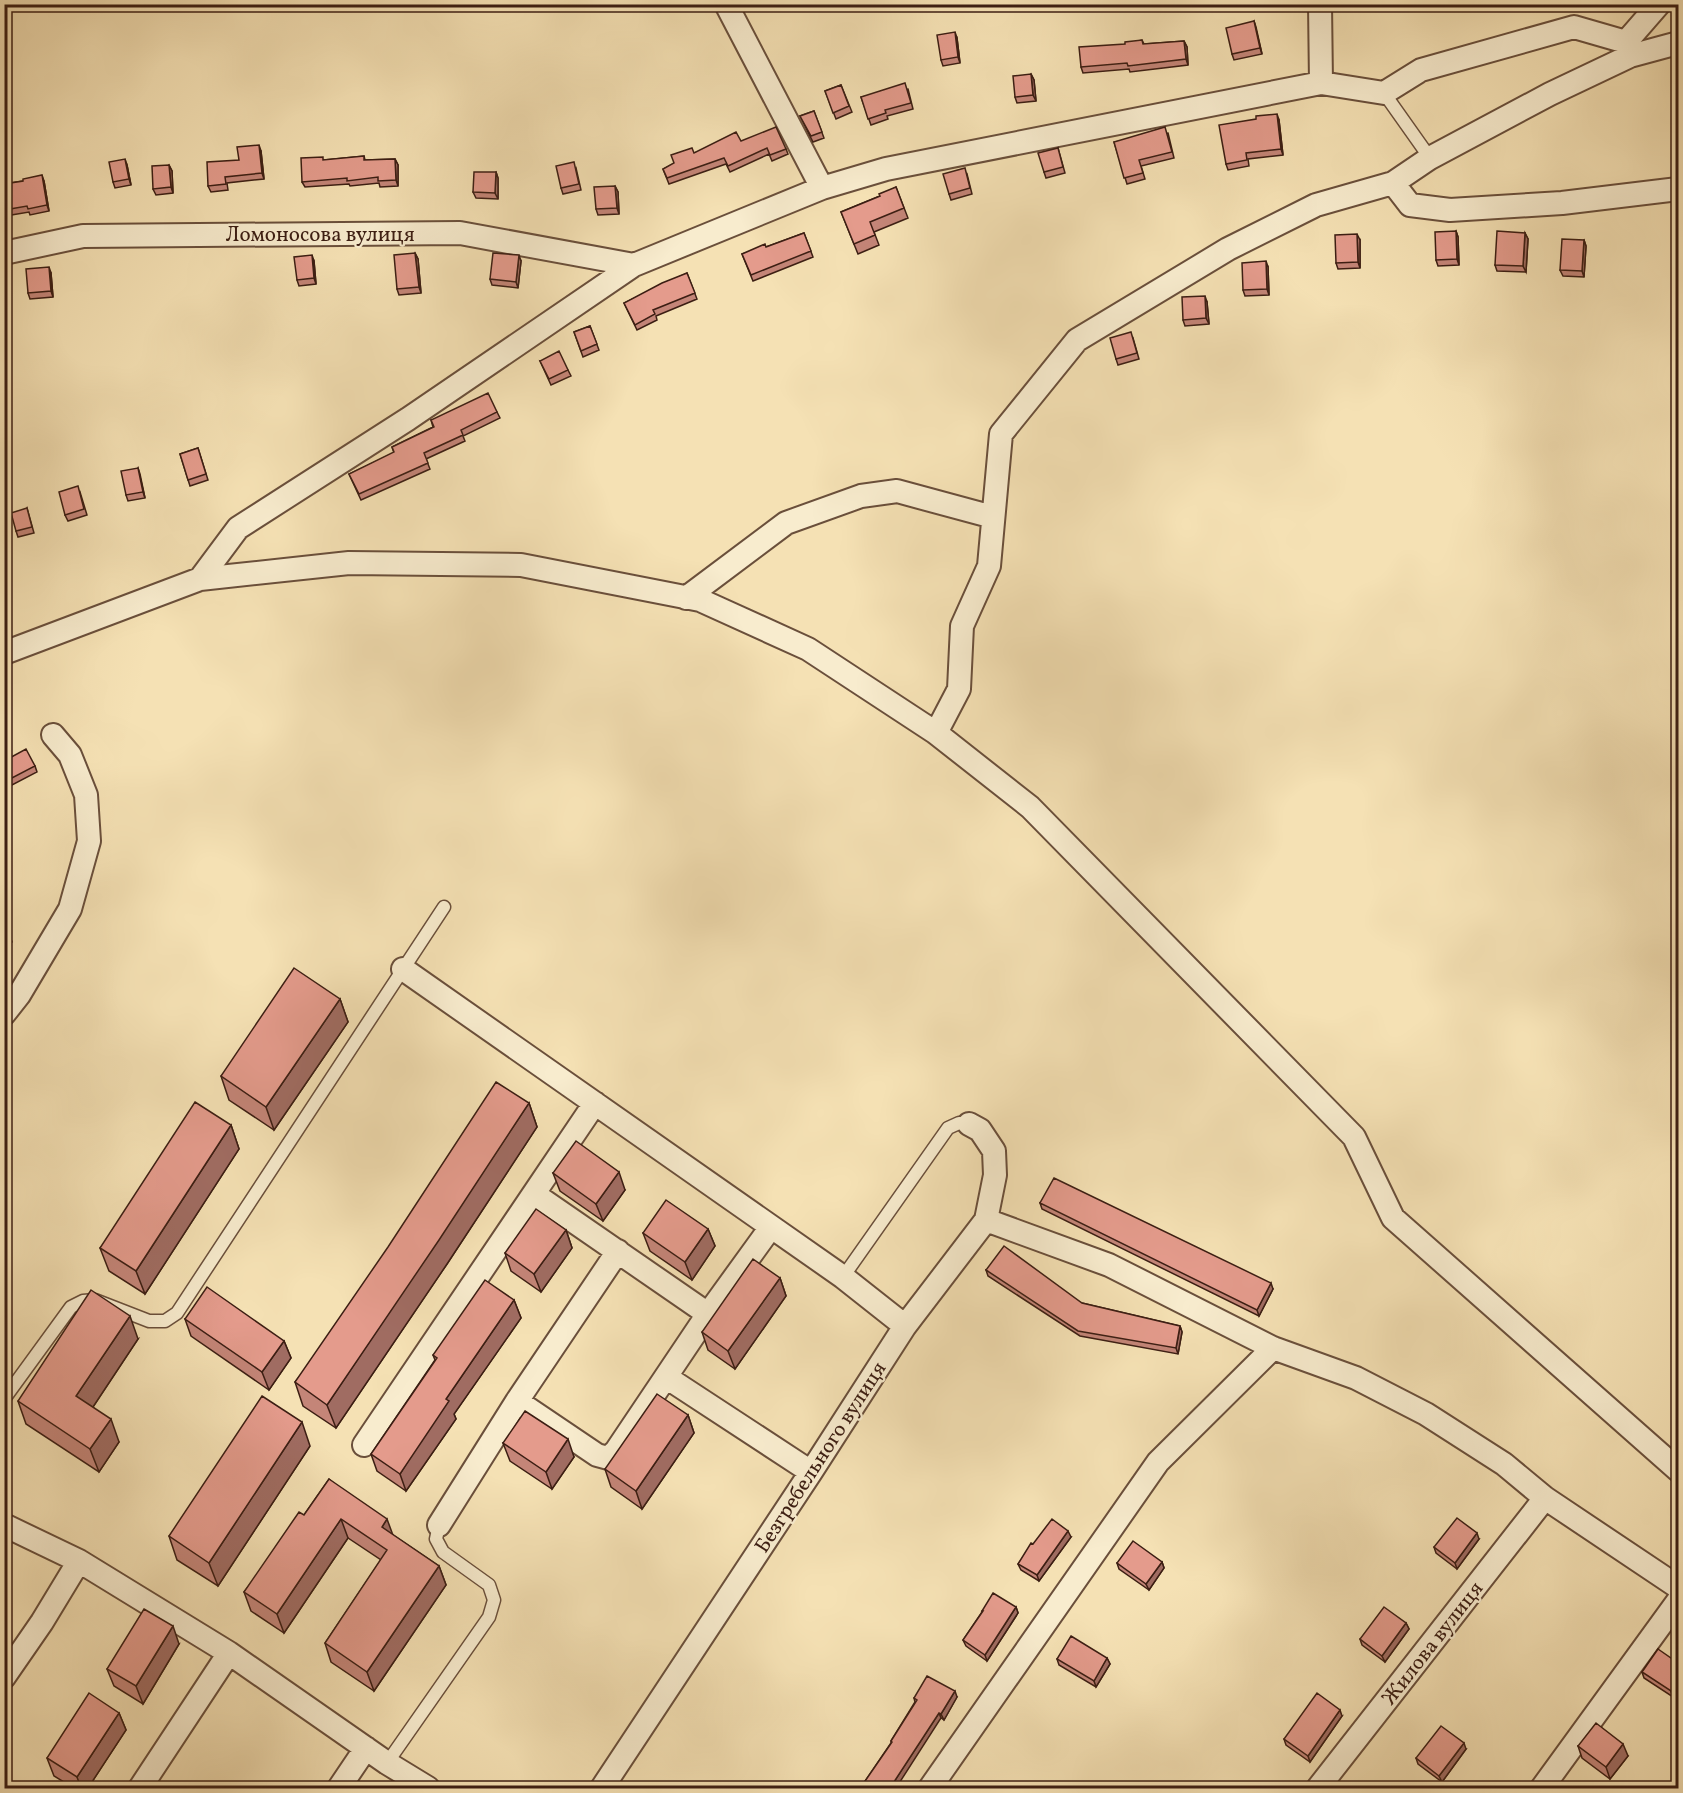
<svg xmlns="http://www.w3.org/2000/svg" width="1683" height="1793" viewBox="0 0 1683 1793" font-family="Vollkorn,serif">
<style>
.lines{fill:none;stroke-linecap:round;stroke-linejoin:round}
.lane-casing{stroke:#6a4f3b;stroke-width:15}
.street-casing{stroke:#6a4f3b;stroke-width:26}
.lane{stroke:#f8ecce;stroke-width:12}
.street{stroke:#f8ecce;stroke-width:22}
.wall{fill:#c48578;stroke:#3c1e13;stroke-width:1.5}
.shaded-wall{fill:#a06c62;stroke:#3c1e13;stroke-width:1.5}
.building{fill:#e49b8c;stroke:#3c1e13;stroke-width:1.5}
.labels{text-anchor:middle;stroke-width:4.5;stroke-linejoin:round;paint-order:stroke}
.street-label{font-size:21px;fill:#3c1e13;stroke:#f8ecce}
</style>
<rect width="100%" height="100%" fill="#f5e1b4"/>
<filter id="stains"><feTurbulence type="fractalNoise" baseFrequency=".00333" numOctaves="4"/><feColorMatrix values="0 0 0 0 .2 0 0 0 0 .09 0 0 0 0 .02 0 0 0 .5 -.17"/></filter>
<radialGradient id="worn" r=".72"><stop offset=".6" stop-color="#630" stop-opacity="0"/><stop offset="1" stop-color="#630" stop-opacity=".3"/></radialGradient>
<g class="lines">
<defs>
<path id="lane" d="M1384 93 1430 158
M843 1277 948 1128 959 1123 969 1124
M4 1399 71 1307 83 1301 95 1300 149 1321H165L177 1313 444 907
M387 1763 489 1617 494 1600 489 1585 443 1552 436 1539 439 1525"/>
<path id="street" d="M726 4 822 188
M1320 4 1321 83
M1393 183 1410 205 1450 210 1562 203 1678 189
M4 253 83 236 460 233 634 265
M200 579 238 528 408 419 634 265 822 188 886 169 1321 83 1384 93 1421 70 1574 27 1626 42 1659 4
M686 598 786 523 861 496 897 491 993 517
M4 653 200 579 349 563 521 565 700 600 808 649 936 733 1030 807 1354 1137 1393 1218 1678 1470
M936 733 959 689 962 626 989 566 1001 434 1077 340 1228 249 1316 205 1393 183 1430 158 1550 94 1630 56 1678 43
M403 969 843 1277 905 1326
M4 1014 19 995 70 909 89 841 86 795 70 755 53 735
M534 1194 708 1314
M986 1220 1109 1265 1273 1348 1356 1378 1426 1414 1504 1464 1545 1498 1678 1587
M666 1377 811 1472
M517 1401 597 1455 608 1458 616 1451 708 1314 771 1227
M364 1445 595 1103
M4 1525 79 1561 229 1653 387 1763 428 1788
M439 1525 517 1401 618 1251
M4 1677 42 1622 79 1561
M140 1788 229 1653
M339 1788 366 1748
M602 1788 811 1472 905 1326 986 1220 995 1175 994 1151 980 1130 969 1124
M930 1788 1158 1462 1273 1348
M1318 1788 1545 1498
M1542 1788 1678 1601"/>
</defs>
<use href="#lane" class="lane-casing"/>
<use href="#street" class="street-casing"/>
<use href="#lane" class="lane"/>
<use href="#street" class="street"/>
</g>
<path class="wall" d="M1254 21 1262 54 1234 60 1232 54Z
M957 38 960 63 943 66 941 60Z
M1142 40 1144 44 1184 41 1187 47 1188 65 1130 72 1129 69 1083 73 1081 67 1125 44Z
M1031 74 1034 80 1036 101 1017 103 1015 97Z
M841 85 852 112 836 119 825 91Z
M908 89 913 109 887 116 888 119 871 125 861 97Z
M814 111 824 138 813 142 800 116Z
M1279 120 1283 155 1248 159 1249 166 1228 170 1226 164Z
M1168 133 1174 158 1141 166 1145 179 1127 184 1114 142Z
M741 141 786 149 788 154 772 161 769 154 730 172 726 164 669 184 663 169 694 153Z
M1058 148 1065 173 1046 178 1044 172Z
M261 151 264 179 227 183 228 190 211 192 208 186 239 160Z
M364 156 365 160 395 159 398 165V186L380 187 379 183 350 186 349 184 305 187 302 182 324 160Z
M127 165 131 185 115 188 113 182Z
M169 165 172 171 173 193 156 195 153 189Z
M576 168 581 190 563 194 561 188Z
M496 172 498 178V199L476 198 473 192Z
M967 174 972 194 951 200 949 194Z
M23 181H44L49 211 30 215 29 212 5 216 4 184Z
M615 186 618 192 619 214 598 215 596 209Z
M896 187 908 218 874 232 879 245 858 254 841 212 880 196Z
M1456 231 1458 237 1459 265 1438 266 1436 260Z
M804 233 813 257 753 281 742 254 766 247Z
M1525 233 1528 239 1526 272 1497 271 1495 265Z
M1360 240V268L1338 269 1336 263Z
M1584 240 1586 246 1584 277 1563 276 1560 270Z
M415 253 418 259 421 293 399 295 397 289Z
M314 261 316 284 299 286 297 280Z
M521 261 518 288 492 285 490 279Z
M1268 267 1269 295 1245 296 1243 290Z
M51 273 53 297 30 299 28 293Z
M687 273 697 299 656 316 657 320 637 330 624 303Z
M1207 302 1209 324 1185 326 1183 320Z
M590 326 599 350 583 357 574 332Z
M1133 338 1139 359 1118 365 1116 359Z
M540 361 568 370 571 376 551 385Z
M497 412 500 418 463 436 465 441 426 459 430 469 361 500 349 474 394 453 392 447 433 427 431 420Z
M198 448 208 480 190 486 180 454Z
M138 468 145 498 128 501 126 495Z
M80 492 87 515 68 521 65 515Z
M27 508 34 533 18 537 16 531Z
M4 761 35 766 37 772 12 785 4 770Z
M340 999 348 1022 274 1130 229 1100 221 1076Z
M529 1103 537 1127 447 1264 336 1428 303 1406 295 1382Z
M231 1125 239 1149 145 1294 109 1271 100 1248Z
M553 1173 625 1190 603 1221 560 1191Z
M1040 1203 1273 1289 1259 1316 1042 1209Z
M708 1229 715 1246 692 1280 650 1251 643 1233Z
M566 1230 572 1248 541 1292 511 1271 505 1253Z
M986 1270 1082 1303 1180 1326 1182 1332 1178 1354 1080 1336 988 1276Z
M780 1278 786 1296 735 1369 708 1350 702 1332Z
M514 1300 521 1318 454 1414 456 1419 406 1491 377 1471 371 1454 435 1360 433 1355Z
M185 1319 284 1341 291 1358 269 1390 191 1336Z
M138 1339 93 1407 119 1442 99 1472 26 1424 18 1401Z
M688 1415 694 1433 642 1509 611 1487 605 1469Z
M503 1443 574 1457 552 1489 510 1461Z
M310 1446 218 1586 177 1560 169 1536Z
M329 1479 393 1535 439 1566 446 1585 374 1691 331 1662 325 1643 381 1560 348 1538 284 1633 251 1611 244 1592 304 1515Z
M1071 1537 1039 1581 1021 1570 1018 1564 1033 1544Z
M1479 1539 1457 1569 1436 1553 1434 1547Z
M1162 1562 1164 1568 1149 1590 1119 1569 1117 1563Z
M1016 1607 1018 1613 987 1661 966 1646 963 1640 982 1612V1611Z
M1406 1623 1409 1629 1385 1662 1362 1645 1360 1639Z
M179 1644 143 1704 114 1686 107 1669Z
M1658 1649 1673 1697 1644 1678 1642 1672Z
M1107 1658 1110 1664 1096 1687 1059 1665 1057 1659Z
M957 1697 944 1720 941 1718 861 1787 891 1743V1741L915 1702 914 1698Z
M119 1713 126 1730 88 1788H74L54 1776 47 1758Z
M1342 1716 1310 1762 1286 1745 1284 1739Z
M1578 1746 1628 1756 1610 1779 1582 1758Z
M1466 1749 1442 1782 1418 1764 1416 1758Z"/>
<path class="shaded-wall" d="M1254 21 1256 27 1262 54 1260 48Z
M955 32 957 38 960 63 958 57Z
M1184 41 1187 47 1188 65 1186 59Z
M1031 74 1034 80 1036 101 1033 95Z
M1277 114 1279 120 1283 155 1281 149Z
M259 145 261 151 264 179 262 173Z
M125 159 127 165 131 185 129 179Z
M395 159 398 165V186L396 180Z
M169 165 172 171 173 193 171 187Z
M496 172 498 178V199L495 193Z
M42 175 44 181 49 211 47 205Z
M615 186 618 192 619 214 617 208Z
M1456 231 1458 237 1459 265 1457 259Z
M1525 233 1528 239 1526 272 1523 266Z
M1357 234 1360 240V268L1358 262Z
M1584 240 1586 246 1584 277 1582 271Z
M415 253 418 259 421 293 419 287Z
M312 255 314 261 316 284 314 278Z
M519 255 521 261 518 288 516 282Z
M1266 261 1268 267 1269 295 1267 289Z
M49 267 51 273 53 297 51 291Z
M1205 296 1207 302 1209 324 1206 318Z
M138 468 140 474 145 498 143 492Z
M10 936 12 942 4 947V940Z
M340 999 348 1022 274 1130 266 1107Z
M529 1103 537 1127 447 1264 336 1428 327 1405Z
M231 1125 239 1149 145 1294 136 1271Z
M619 1172 625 1190 603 1221 596 1204Z
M708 1229 715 1246 692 1280 685 1262Z
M566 1230 572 1248 541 1292 534 1274Z
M780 1278 786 1296 735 1369 728 1351Z
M1271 1283 1273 1289 1259 1316 1257 1310Z
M514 1300 521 1318 454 1414 456 1419 406 1491 400 1474 446 1399Z
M130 1316 138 1339 85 1419 76 1396Z
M1180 1326 1182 1332 1178 1354 1176 1348Z
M284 1341 291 1358 269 1390 262 1372Z
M688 1415 694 1433 642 1509 636 1491Z
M111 1419 119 1442 99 1472 90 1449Z
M302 1422 310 1446 218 1586 209 1563Z
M568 1439 574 1457 552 1489 546 1472Z
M341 1519 348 1538 284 1633 277 1614Z
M387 1519 394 1538 382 1527Z
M1068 1531 1071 1537 1039 1581 1037 1575Z
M1477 1533 1479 1539 1457 1569 1455 1563Z
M1162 1562 1164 1568 1149 1590 1146 1584Z
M439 1566 446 1585 374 1691 367 1672Z
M1016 1607 1018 1613 987 1661 985 1655Z
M1406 1623 1409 1629 1385 1662 1382 1656Z
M173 1626 179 1644 143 1704 136 1686Z
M1107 1658 1110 1664 1096 1687 1094 1681Z
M1678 1680V1689L1673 1697 1671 1691Z
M955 1691 957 1697 944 1720 941 1714Z
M1340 1710 1342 1716 1310 1762 1308 1756Z
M119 1713 126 1730 88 1788H81L77 1777Z
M939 1713 941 1718 896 1788H890Z
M1464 1743 1466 1749 1442 1782 1439 1776Z
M1623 1744 1628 1756 1610 1779 1606 1767Z"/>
<path class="building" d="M1254 21 1260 48 1232 54 1226 28Z
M955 32 958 57 941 60 937 35Z
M1142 40 1143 44 1184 41 1186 59 1128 66 1127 63 1081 67 1079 47 1125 44V42Z
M1031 74 1033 95 1015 97 1013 76Z
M905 83 911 103 885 110 886 113 868 119 861 97Z
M841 85 849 106 833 113 825 91Z
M814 111 822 132 811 136 800 116Z
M1277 114 1281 149 1246 153 1247 160 1226 164 1219 125 1256 119V116Z
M776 127 786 149 770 155 767 148 728 166 724 158 667 178 663 169 674 163 671 155 692 148 694 153 736 132 741 141Z
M1165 127 1172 152 1139 160 1143 173 1124 178 1114 142Z
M259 145 262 173 225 177 226 184 208 186 207 162 239 160 237 147Z
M1058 148 1063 167 1044 172 1038 153Z
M364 156V160L395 159 396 180 378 181V177L347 181V178L302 182 301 158 323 157V160Z
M125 159 129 179 113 182 109 162Z
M574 162 579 184 561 188 556 166Z
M169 165 171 187 153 189 152 166Z
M965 168 970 188 949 194 943 174Z
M474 172H496L495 193 473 192Z
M42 175 47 205 28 209 27 206 4 210V184L23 181V179Z
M615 186 617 208 596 209 594 187Z
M896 187 904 208 870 222 875 235 854 244 841 212 880 196 879 194Z
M1456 231 1457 259 1436 260 1435 232Z
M1497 231 1525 233 1523 266 1495 265Z
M804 233 811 251 751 275 742 254 765 244 766 247Z
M1357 234 1358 262 1336 263 1335 235Z
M1562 239 1584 240 1582 271 1560 270Z
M415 253 419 287 397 289 394 255Z
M493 253 519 255 516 282 490 279Z
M312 255 314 278 297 280 294 257Z
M1266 261 1267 289 1243 290 1242 263Z
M49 267 51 291 28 293 26 269Z
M687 273 695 293 653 310 655 314 635 325 624 303 662 283Z
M1205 296 1206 318 1183 320 1182 297Z
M590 326 597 344 581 351 574 332Z
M1131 332 1137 353 1116 359 1110 338Z
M559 351 568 370 549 379 540 361Z
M488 393 497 412 461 430 463 435 424 453 428 463 359 494 349 474 394 452 392 447 434 427 431 420Z
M198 448 206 474 188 480 180 454Z
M138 468 143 492 126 495 121 471Z
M78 486 84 509 65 515 59 492Z
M27 508 32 527 16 531 11 513Z
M26 749 35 766 10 779 4 768V761Z
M4 929 10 936 4 940Z
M294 968 340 999 266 1107 221 1076Z
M496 1082 529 1103 439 1240 327 1405 295 1382 388 1247Z
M195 1102 231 1125 136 1271 100 1248Z
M576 1141 619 1172 596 1204 553 1173Z
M1054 1178 1271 1283 1257 1310 1040 1203Z
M666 1200 708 1229 685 1262 643 1233Z
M536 1209 566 1230 534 1274 505 1253Z
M1004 1246 1082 1303 1180 1326 1176 1348 1078 1331 986 1270Z
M753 1259 780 1278 728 1351 702 1332Z
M485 1280 514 1300 446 1399 449 1401 400 1474 371 1454 437 1358 433 1355Z
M207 1287 284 1341 262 1372 185 1319Z
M91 1290 130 1316 76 1396 111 1419 90 1449 18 1401Z
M657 1394 688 1415 636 1491 605 1469Z
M262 1396 302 1422 209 1563 169 1536Z
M525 1411 568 1439 546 1472 503 1443Z
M329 1479 387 1519 382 1527 439 1566 367 1672 325 1643 387 1550 341 1519 277 1614 244 1592 299 1512 304 1515Z
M1457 1518 1477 1533 1455 1563 1434 1547Z
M1052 1519 1068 1531 1037 1575 1018 1564 1031 1543 1033 1544Z
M1133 1541 1162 1562 1146 1584 1117 1563Z
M993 1593 1016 1607 985 1655 963 1640 983 1611H982Z
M1384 1607 1406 1623 1382 1656 1360 1639Z
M144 1609 173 1626 136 1686 107 1669Z
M1071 1636 1107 1658 1094 1681 1057 1659Z
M1658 1649 1678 1663V1680L1671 1691 1642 1672Z
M927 1676 955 1691 941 1714 939 1713 890 1788H853L856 1784 861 1787 892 1742 891 1741 917 1700 914 1698Z
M89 1693 119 1713 77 1777 47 1758Z
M1317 1693 1340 1710 1308 1756 1284 1739Z
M1596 1723 1623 1744 1606 1767 1578 1746Z
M1441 1726 1464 1743 1439 1776 1416 1758Z"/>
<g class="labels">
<g class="street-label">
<text x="320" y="241">Ломоносова вулиця</text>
<text transform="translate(820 1457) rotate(-57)" y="7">Безгребельного вулиця</text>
<text transform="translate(1432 1643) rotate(-52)" y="7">Жилова вулиця</text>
</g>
</g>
<rect width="1683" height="1793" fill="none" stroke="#f5e1b4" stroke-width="24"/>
<rect x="6" y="6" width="1671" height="1781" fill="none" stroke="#3c1e13" stroke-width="3"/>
<rect x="12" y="12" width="1659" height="1769" fill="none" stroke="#3c1e13" stroke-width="1.5"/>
<rect width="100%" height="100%" filter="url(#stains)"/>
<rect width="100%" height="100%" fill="url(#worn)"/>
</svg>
